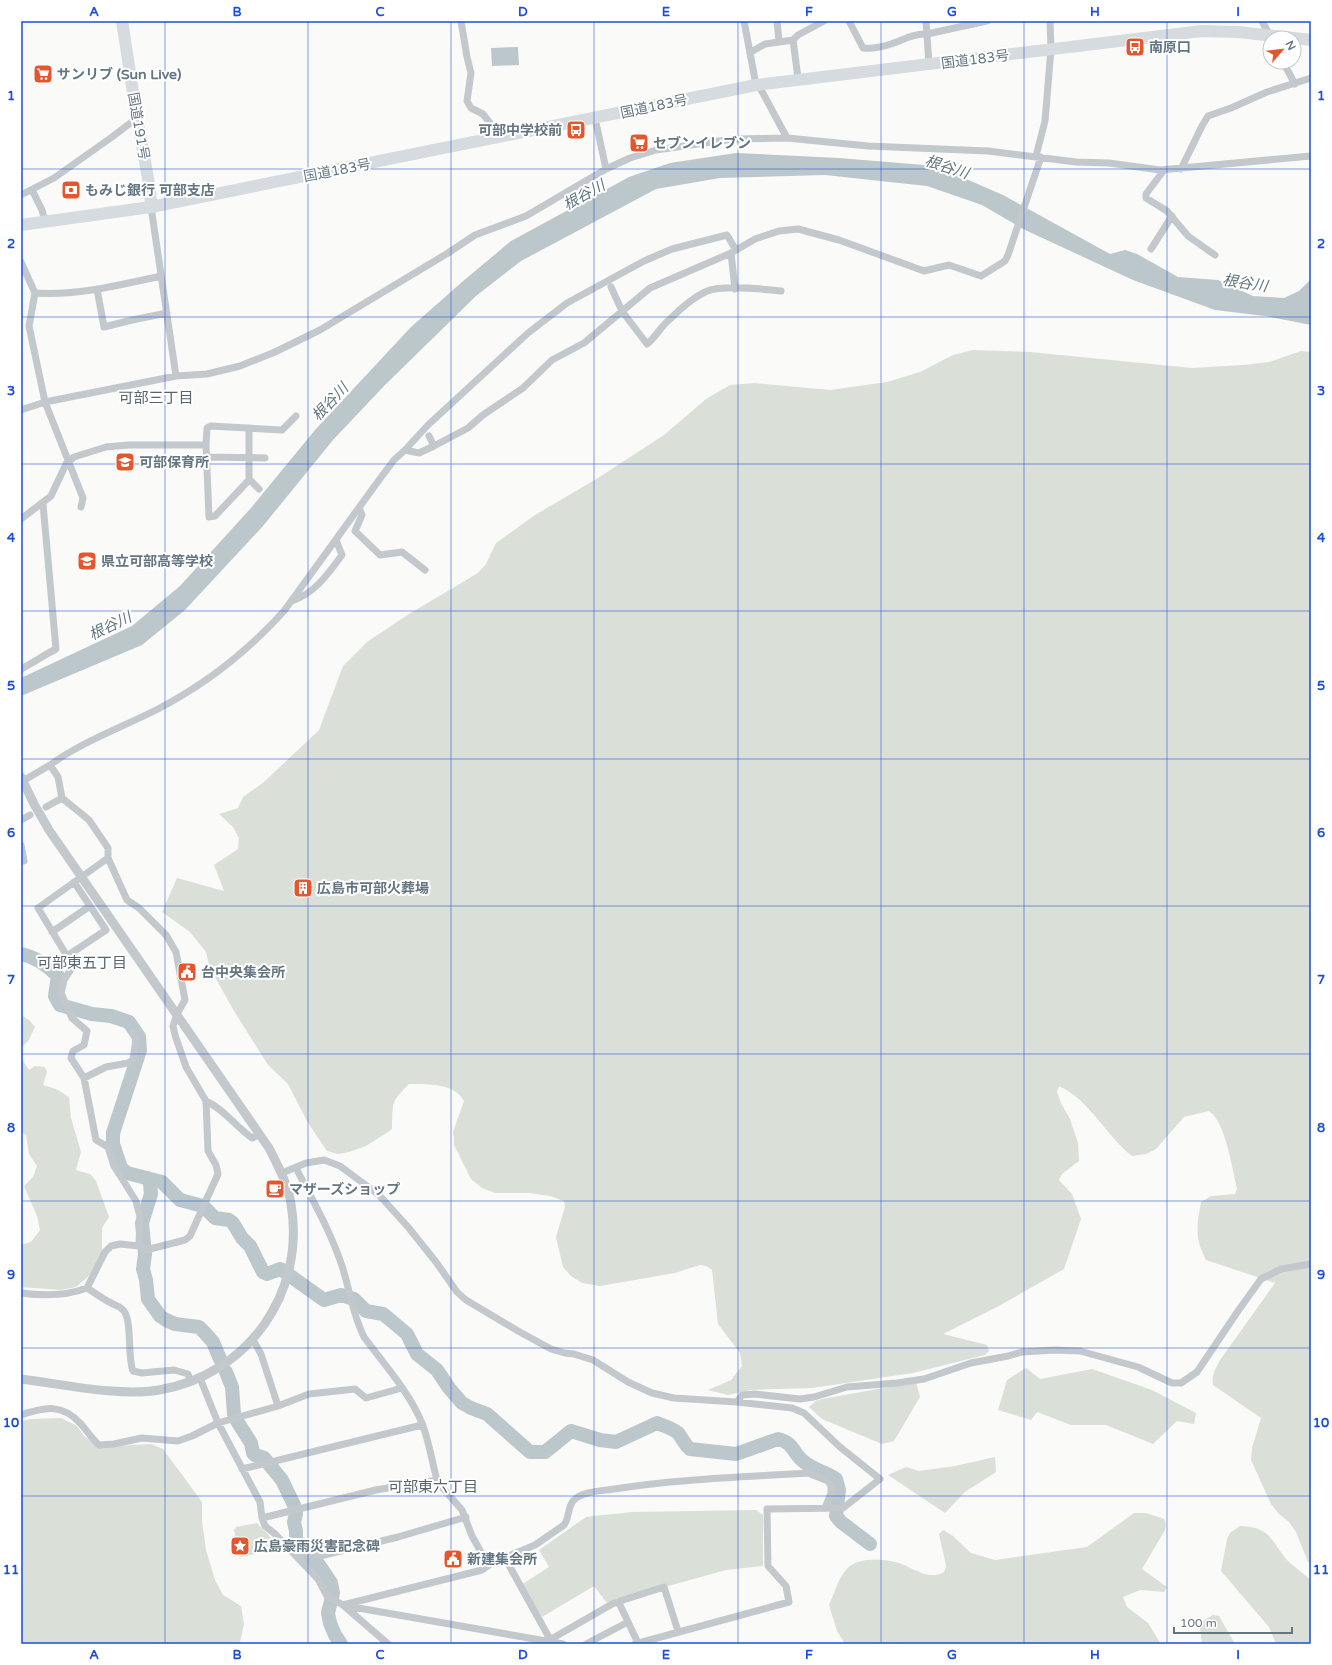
<svg xmlns="http://www.w3.org/2000/svg" width="1332" height="1665" viewBox="0 0 1332 1665" font-family="'Varela Round','Noto Sans JP',sans-serif">
<style>
.green{fill:#dadfd7}
.water{fill:#bbc7cb}
.lines{fill:none;stroke-linecap:round;stroke-linejoin:round}
.river{stroke:#bbc7cb;stroke-width:14}
.minor{stroke:#c3c8cc;stroke-width:7}
.tertiary{stroke:#c3c8cc;stroke-width:9}
.trunk{stroke:#d6dbdf;stroke-width:12}
.grid{fill:none;stroke:#1d4ed8;stroke-width:1;stroke-opacity:0.55}
.labels{text-anchor:middle;stroke-width:4;stroke-linejoin:round;paint-order:stroke}
.poi-label{font-size:14px;font-weight:bold;fill:#657683;stroke:#fff;text-anchor:start}
.street-label{font-size:14px;fill:#657683;stroke:#fff}
.water-label{font-size:15px;font-style:italic;fill:#60757c;stroke:#fff}
.neighbourhood-label{font-size:15px;fill:#57646e;stroke:#fff}
.neatline{fill:none;stroke:#1d4ed8;stroke-width:1.5}
.grid-label{font-size:13px;text-anchor:middle;font-weight:bold;fill:#1d4ed8}
</style>
<rect width="100%" height="100%" fill="#fafaf8"/>
<path class="green" d="M973 350 1030 352 1192 368 1243 365 1269 362 1301 351 1311 352V1564L1308 1562 1296 1532 1289 1522 1279 1514 1271 1504 1251 1460 1252 1448 1261 1418 1213 1385C1211 1375 1216 1368 1220 1360L1275 1283 1206 1260C1194 1237 1197 1227 1201 1202L1211 1196 1235 1194 1237 1189C1232 1168 1226 1123 1209 1111L1184 1117 1156 1149 1146 1154 1132 1156C1105 1135 1091 1101 1059 1086L1057 1092 1061 1103 1070 1119 1078 1143 1079 1161 1062 1174 1059 1180 1072 1194 1081 1219 1064 1269 999 1306 943 1334 987 1345 989 1351 985 1355 913 1373 812 1388 750 1390 728 1395 708 1390 731 1380 742 1366 740 1353 718 1324 712 1270 706 1266 700 1265 675 1273 600 1286 582 1283 571 1276 563 1267 556 1237 565 1207 564 1201 550 1196 529 1193H495L482 1188 471 1179 454 1145V1138L453 1132 464 1101C455 1083 427 1084 409 1084 390 1103 393 1102 392 1129L388 1132 366 1146 349 1152 338 1154 327 1151 308 1123 288 1084 268 1065 234 1011 210 968 206 952 190 932 162 912 177 878 224 891 214 865 238 849 239 838 233 827 219 814 238 808 243 797 264 782 319 730 343 666 367 642 409 614 478 573 486 564 496 543 535 515 598 478 664 435 706 399 730 385 754 383 830 390 887 382 920 372 953 355Z
M21 1015 29 1020 35 1027 29 1040 22 1047V1059L29 1070 35 1066 45 1067 47 1072 43 1085 56 1089 69 1097 71 1118 81 1152 76 1170 90 1174 96 1181 109 1217 102 1228V1252L91 1274 76 1287 61 1290 21 1287V1245L31 1242 40 1230 37 1216 24 1186 33 1177 37 1166 29 1154 26 1135 21 1132Z
M1026 1368 1040 1379 1092 1369 1152 1390 1196 1413 1194 1424 1177 1421 1153 1444 1106 1425H1071L1037 1412 1031 1420 998 1410 1007 1380Z
M916 1382 920 1397 894 1441 882 1444 822 1419 809 1407 817 1400Z
M61 1418 77 1426 84 1436 99 1447 151 1444 163 1449 202 1502V1521L206 1550 215 1580 223 1595 241 1606 244 1624 240 1642 234 1644H21V1421L31 1419Z
M995 1457 996 1472 965 1492 945 1513 888 1475 906 1467 919 1471 955 1466Z
M756 1510 763 1515V1566L726 1570 607 1603 594 1586 542 1617 521 1585 549 1567 539 1550 586 1517 632 1512Z
M1134 1513H1146L1164 1519 1166 1524 1165 1530 1142 1569 1167 1587 1164 1592 1140 1590 1123 1597 1127 1607 1148 1623 1161 1644H845L837 1631 829 1605C834 1594 838 1580 845 1571 855 1557 880 1558 895 1562 910 1565 928 1582 944 1572L946 1566 939 1534 943 1530 953 1536 971 1553 995 1560 1087 1547Z
M257 1523 273 1540 276 1539V1543L269 1551 240 1557 234 1530 236 1527Z
M1240 1526C1270 1527 1270 1539 1287 1560 1294 1567 1303 1573 1311 1580V1644H1276L1269 1627 1221 1571 1227 1539 1230 1533Z
M1213 1615 1219 1616 1235 1644H1202L1200 1627 1202 1621Z"/>
<path class="water" d="M518 47 519 65 492 66 491 48Z
M736 153 839 158 936 166 1003 195 1110 254 1125 250 1137 254 1178 277 1218 280 1253 296 1284 298 1299 291 1311 279V325L1265 316 1215 310 1133 280 1023 229 982 205 927 186 825 175 720 178 656 189 521 261 476 296 384 386 333 440 263 526 185 610 142 645 21 696V678L132 626 180 586 251 508 315 430 411 327 462 282 511 241 629 177 670 163Z"/>
<g class="lines">
<path class="river" d="M21 954C36 957 47 965 58 976L55 996 60 1005 92 1014 111 1016 129 1022 139 1037 140 1050 113 1133V1144L121 1168 127 1173 162 1182 180 1200 203 1206 215 1218 229 1220 233 1223 242 1238 250 1246 263 1272 267 1274 280 1269 282 1270 324 1300 341 1295 354 1299 366 1311 383 1314 388 1318 407 1334 417 1354 437 1370 449 1388 462 1403 471 1408 487 1414 530 1452H545L571 1431 600 1440 616 1442 657 1423C664 1426 672 1428 678 1433 683 1439 684 1444 690 1449L736 1454 778 1439C793 1442 793 1453 803 1461 813 1470 826 1472 836 1479L839 1490 836 1516 841 1522 870 1544
M148 1178 150 1184 151 1194 142 1223 145 1254 143 1269 146 1280 148 1299 160 1316 166 1320 175 1324 199 1327 204 1332 213 1342 220 1359
M226 1372 232 1387 234 1414 237 1421 251 1443 253 1453 255 1455 264 1458 282 1480 294 1505 296 1514 294 1522 296 1531V1541L299 1549 303 1558 319 1565 331 1583 333 1593 328 1613 330 1623 335 1635 341 1644"/>
<path class="minor" d="M461 21 467 57 471 73 467 101 471 108 483 114 493 127 497 137
M744 21 756 85
M777 21 779 41
M849 21 863 48C872 49 882 47 891 44 903 40 914 33 927 34L987 21
M926 21 929 64
M1262 21 1270 36
M751 52 765 44 793 40
M1283 62 1295 84
M798 78 793 40 798 35 824 21
M758 84 787 138
M595 118 606 169
M1036 156 1045 121 1051 49 1050 21
M1181 169 1202 126 1208 116 1231 108 1267 92 1311 78
M1164 170 1146 194V198L1167 211 1188 236 1215 255
M32 190 42 210 45 221
M21 195 54 178 112 137 137 118
M151 207 176 376
M1151 249 1172 216
M736 250 727 235 672 249 644 261 567 303 528 333 428 425 405 450 419 453 434 446 468 428 483 415 523 388 552 360 584 343 650 288 731 253 755 239 779 231 798 229 839 240 924 271 949 265 981 276 1005 261 1008 255 1041 157
M731 253 735 289
M21 262 35 293C77 296 120 285 161 276
M611 287 622 311 647 344C656 337 661 326 670 319 680 309 694 297 707 291 723 285 763 289 781 291
M97 289 104 327 132 320 167 313
M35 293 29 326 45 402 83 498 81 507
M21 410 45 402 176 376 207 374 240 366 275 352 320 330 448 253 475 235 526 216 606 169 630 158 656 150 733 139 787 138 868 146 988 151 1076 162 1109 163 1160 170 1311 156
M249 428V479L259 489
M429 436 434 446
M206 457 265 458
M249 480 215 516 209 517 206 445 207 428 211 426 282 430 296 416
M359 508 362 515 355 531 380 555 402 552 425 570
M21 519 51 496 66 464 74 457 106 447 129 445H206
M292 601C315 593 328 574 342 555L336 540
M21 669C33 663 44 655 56 649L43 504
M50 765C83 741 123 727 158 709 206 684 248 651 284 611L379 480 394 460 405 450
M21 782 50 765 58 777 62 798 89 820 108 848V858L127 900 139 908 166 935 176 952 185 1000 177 1014 173 1026 175 1035 186 1067 206 1101 208 1151 216 1165 218 1174 190 1236 185 1240 146 1250 139 1246 120 1244 111 1246 105 1252 87 1288C66 1296 43 1296 21 1293
M46 807 62 798
M21 820 30 815
M21 845 24 861H21
M108 858 38 908 73 966 64 980 61 993 72 1018 87 1031 84 1045 73 1051 71 1058 84 1078 96 1140 108 1147 114 1166 136 1201 140 1216 139 1246
M52 932 90 906
M67 956 106 930 74 882
M84 1078 106 1067 128 1063 133 1060 136 1039 133 1033
M206 1101C224 1109 235 1126 252 1138L260 1134
M296 1168C313 1201 332 1234 343 1269 350 1292 353 1315 364 1337 384 1364 409 1392 422 1423 429 1441 432 1462 437 1480L441 1486 462 1510 472 1536 487 1563 489 1565
M282 1173 306 1163 324 1160 340 1166 379 1195 408 1227 436 1262 457 1292 466 1300 518 1331 551 1349 565 1353 574 1354 593 1360 628 1382 652 1393 674 1398 737 1402 792 1408 804 1413 840 1447 880 1479 843 1508 767 1509 768 1566 786 1586 789 1602 635 1644
M87 1288C95 1293 103 1299 111 1303 114 1305 119 1306 122 1309 133 1317 127 1357 133 1371L142 1373 174 1370 188 1374 191 1382
M253 1340 261 1354 278 1406
M200 1378 218 1423 260 1502 262 1518 265 1526 275 1534 318 1579 327 1596 343 1605 388 1644
M737 1402 742 1395 754 1394 800 1399 814 1397 847 1387 897 1383 924 1379 971 1363 1008 1356 1022 1352 1054 1350 1080 1351 1138 1367 1172 1383H1181L1197 1372 1238 1311 1261 1279 1281 1269 1311 1264
M21 1415C45 1407 62 1403 81 1424 87 1431 92 1439 99 1445L114 1444 142 1438 178 1441 192 1436 218 1423 278 1406 309 1394 355 1389 366 1398 402 1388
M242 1469 422 1425
M262 1518 376 1490 437 1480
M297 1557 305 1552 320 1556 398 1537 466 1517
M505 1558 551 1641 553 1638 614 1603H619
M343 1605 482 1570 492 1563 535 1545 564 1525C570 1517 567 1507 574 1500 583 1491 602 1491 614 1489 678 1479 743 1477 808 1473L828 1481 831 1486V1493L825 1508
M347 1606 563 1644
M638 1643 619 1603 620 1601 664 1587 678 1631
M586 1644 628 1622"/>
<path class="tertiary" d="M21 777 34 804 49 830 269 1148C278 1166 288 1184 291 1204 306 1293 248 1375 159 1390 120 1397 62 1384 21 1379"/>
<path class="trunk" d="M122 21 137 118 150 189 151 207
M1294 38 1311 40
M21 225 151 207 756 85C905 66 1054 49 1202 31L1238 32 1293 38"/>
</g>
<path class="grid" d="M165 21V1644M308 21V1644M451 21V1644M594 21V1644M738 21V1644M881 21V1644M1024 21V1644M1167 21V1644M21 169H1311M21 317H1311M21 464H1311M21 611H1311M21 759H1311M21 906H1311M21 1054H1311M21 1201H1311M21 1348H1311M21 1496H1311"/>
<defs>
<symbol id="bus-square" viewBox="-11 -11 22 22"><rect x="-9" y="-9" width="18" height="18" rx="4" fill="#e4572e" stroke="#fff"/><path d="M-5-6H5V4H4V6H2V4H-2V6H-4V4H-5ZM-3.5-4V0h7V-4ZM-3.5 1.2v1.5H-2V1.2ZM2 1.2v1.5H3.5V1.2Z" fill="#fff"/></symbol>
<symbol id="supermarket-square" viewBox="-11 -11 22 22"><rect x="-9" y="-9" width="18" height="18" rx="4" fill="#e4572e" stroke="#fff"/><path d="M-6-5.5h2.5l.6 2H6L4.5 2H-2.5L-4.4-4H-6ZM-1.5 3.2a1.3 1.3 0 1 0 .1 0ZM3 3.2a1.3 1.3 0 1 0 .1 0Z" fill="#fff"/></symbol>
<symbol id="bank-square" viewBox="-11 -11 22 22"><rect x="-9" y="-9" width="18" height="18" rx="4" fill="#e4572e" stroke="#fff"/><path d="M-6-4H6V4H-6ZM0-2.3a2.3 2.3 0 1 0 0 4.6a2.3 2.3 0 1 0 0-4.6Z" fill="#fff"/></symbol>
<symbol id="school-square" viewBox="-11 -11 22 22"><rect x="-9" y="-9" width="18" height="18" rx="4" fill="#e4572e" stroke="#fff"/><path d="M0-5L7-2L0 1L-7-2ZM-4 1L0 2.5L4 1V4Q0 6-4 4Z" fill="#fff"/></symbol>
<symbol id="building-square" viewBox="-11 -11 22 22"><rect x="-9" y="-9" width="18" height="18" rx="4" fill="#e4572e" stroke="#fff"/><path d="M-4-6H4V6H1V3H-1V6H-4ZM-2.5-4.3h1.7v1.8h-1.7ZM.8-4.3h1.7v1.8H.8ZM-2.5-1h1.7V.8h-1.7ZM.8-1h1.7V.8H.8Z" fill="#fff"/></symbol>
<symbol id="civic-square" viewBox="-11 -11 22 22"><rect x="-9" y="-9" width="18" height="18" rx="4" fill="#e4572e" stroke="#fff"/><path d="M-.6-6.5H3V-4.5H.6V-3L4-1V1h2V6H-6V1h2V-1L-.6-3ZM-1.2 2.5V6h2.4V2.5Z" fill="#fff"/></symbol>
<symbol id="cafe-square" viewBox="-11 -11 22 22"><rect x="-9" y="-9" width="18" height="18" rx="4" fill="#e4572e" stroke="#fff"/><path d="M-5.5-4.5H6V0H3Q3 3.5 0 3.5H-2.5Q-5.5 3.5-5.5 0ZM3-3.2v2h1.7v-2ZM-6 4.5H4V6H-6Z" fill="#fff"/></symbol>
<symbol id="sight-square" viewBox="-11 -11 22 22"><rect x="-9" y="-9" width="18" height="18" rx="4" fill="#e4572e" stroke="#fff"/><path d="M0-6L1.8-2.2L6-1.7L2.9 1.2L3.7 5.4L0 3.3L-3.7 5.4L-2.9 1.2L-6-1.7L-1.8-2.2Z" fill="#fff"/></symbol>
</defs>
<g fill-rule="evenodd">
<use href="#bus-square" x="1124" y="36" width="22" height="22"/>
<use href="#supermarket-square" x="32" y="63" width="22" height="22"/>
<use href="#bus-square" x="565" y="119" width="22" height="22"/>
<use href="#supermarket-square" x="628" y="132" width="22" height="22"/>
<use href="#bank-square" x="60" y="179" width="22" height="22"/>
<use href="#school-square" x="114" y="451" width="22" height="22"/>
<use href="#school-square" x="76" y="550" width="22" height="22"/>
<use href="#building-square" x="292" y="877" width="22" height="22"/>
<use href="#civic-square" x="176" y="961" width="22" height="22"/>
<use href="#cafe-square" x="264" y="1178" width="22" height="22"/>
<use href="#sight-square" x="229" y="1535" width="22" height="22"/>
<use href="#civic-square" x="442" y="1548" width="22" height="22"/>
</g>
<g class="labels">
<g class="poi-label">
<text x="1149" y="52">南原口</text>
<text x="57" y="79">サンリブ (Sun Live)</text>
<text x="562" y="135" text-anchor="end">可部中学校前</text>
<text x="653" y="148">セブンイレブン</text>
<text x="85" y="195">もみじ銀行 可部支店</text>
<text x="139" y="467">可部保育所</text>
<text x="101" y="566">県立可部高等学校</text>
<text x="317" y="893">広島市可部火葬場</text>
<text x="201" y="977">台中央集会所</text>
<text x="289" y="1194">マザーズショップ</text>
<text x="254" y="1551">広島豪雨災害記念碑</text>
<text x="467" y="1564">新建集会所</text>
</g>
<g class="street-label">
<text transform="translate(975 59) rotate(-7)" y="5">国道183号</text>
<text transform="translate(654 106) rotate(-12)" y="5">国道183号</text>
<text transform="translate(139 126) rotate(80)" y="5">国道191号</text>
<text transform="translate(337 170) rotate(-11)" y="5">国道183号</text>
</g>
<g class="water-label">
<text transform="translate(947 167) rotate(18)" y="5">根谷川</text>
<text transform="translate(584 195) rotate(-29)" y="5">根谷川</text>
<text transform="translate(1245 283) rotate(9)" y="5">根谷川</text>
<text transform="translate(330 402) rotate(-47)" y="5">根谷川</text>
<text transform="translate(110 626) rotate(-26)" y="5">根谷川</text>
</g>
<g class="neighbourhood-label">
<text x="156" y="403">可部三丁目</text>
<text x="82" y="968">可部東五丁目</text>
<text x="433" y="1492">可部東六丁目</text>
</g>
</g>
<rect width="1332" height="1665" fill="none" stroke="#ffffff" stroke-width="44"/>
<g transform="translate(1282 50) rotate(62)"><circle r="19" fill="#ffffff" stroke="#c1c8cd"/>
<path d="M0-3L7 15L0 10L-7 15Z" fill="#e4572e"/>
<text y="-6" font-size="11" font-weight="bold" text-anchor="middle" fill="#657683">N</text>
</g>
<path d="M1174 1627v6h118v-6" fill="none" stroke="#657683" stroke-width="2"/>
<text x="1180" y="1627" font-size="12" fill="#657683" stroke="#ffffff" stroke-width="3" paint-order="stroke">100 m</text>
<rect x="22" y="22" width="1288" height="1621" class="neatline"/>
<g class="grid-label">
<text x="94" y="16">A</text>
<text x="237" y="16">B</text>
<text x="380" y="16">C</text>
<text x="523" y="16">D</text>
<text x="666" y="16">E</text>
<text x="809" y="16">F</text>
<text x="952" y="16">G</text>
<text x="1095" y="16">H</text>
<text x="1238" y="16">I</text>
<text x="11" y="100">1</text>
<text x="1321" y="100">1</text>
<text x="11" y="248">2</text>
<text x="1321" y="248">2</text>
<text x="11" y="395">3</text>
<text x="1321" y="395">3</text>
<text x="11" y="542">4</text>
<text x="1321" y="542">4</text>
<text x="11" y="690">5</text>
<text x="1321" y="690">5</text>
<text x="11" y="837">6</text>
<text x="1321" y="837">6</text>
<text x="11" y="984">7</text>
<text x="1321" y="984">7</text>
<text x="11" y="1132">8</text>
<text x="1321" y="1132">8</text>
<text x="11" y="1279">9</text>
<text x="1321" y="1279">9</text>
<text x="11" y="1427">10</text>
<text x="1321" y="1427">10</text>
<text x="11" y="1574">11</text>
<text x="1321" y="1574">11</text>
<text x="94" y="1659">A</text>
<text x="237" y="1659">B</text>
<text x="380" y="1659">C</text>
<text x="523" y="1659">D</text>
<text x="666" y="1659">E</text>
<text x="809" y="1659">F</text>
<text x="952" y="1659">G</text>
<text x="1095" y="1659">H</text>
<text x="1238" y="1659">I</text>
</g>
</svg>
